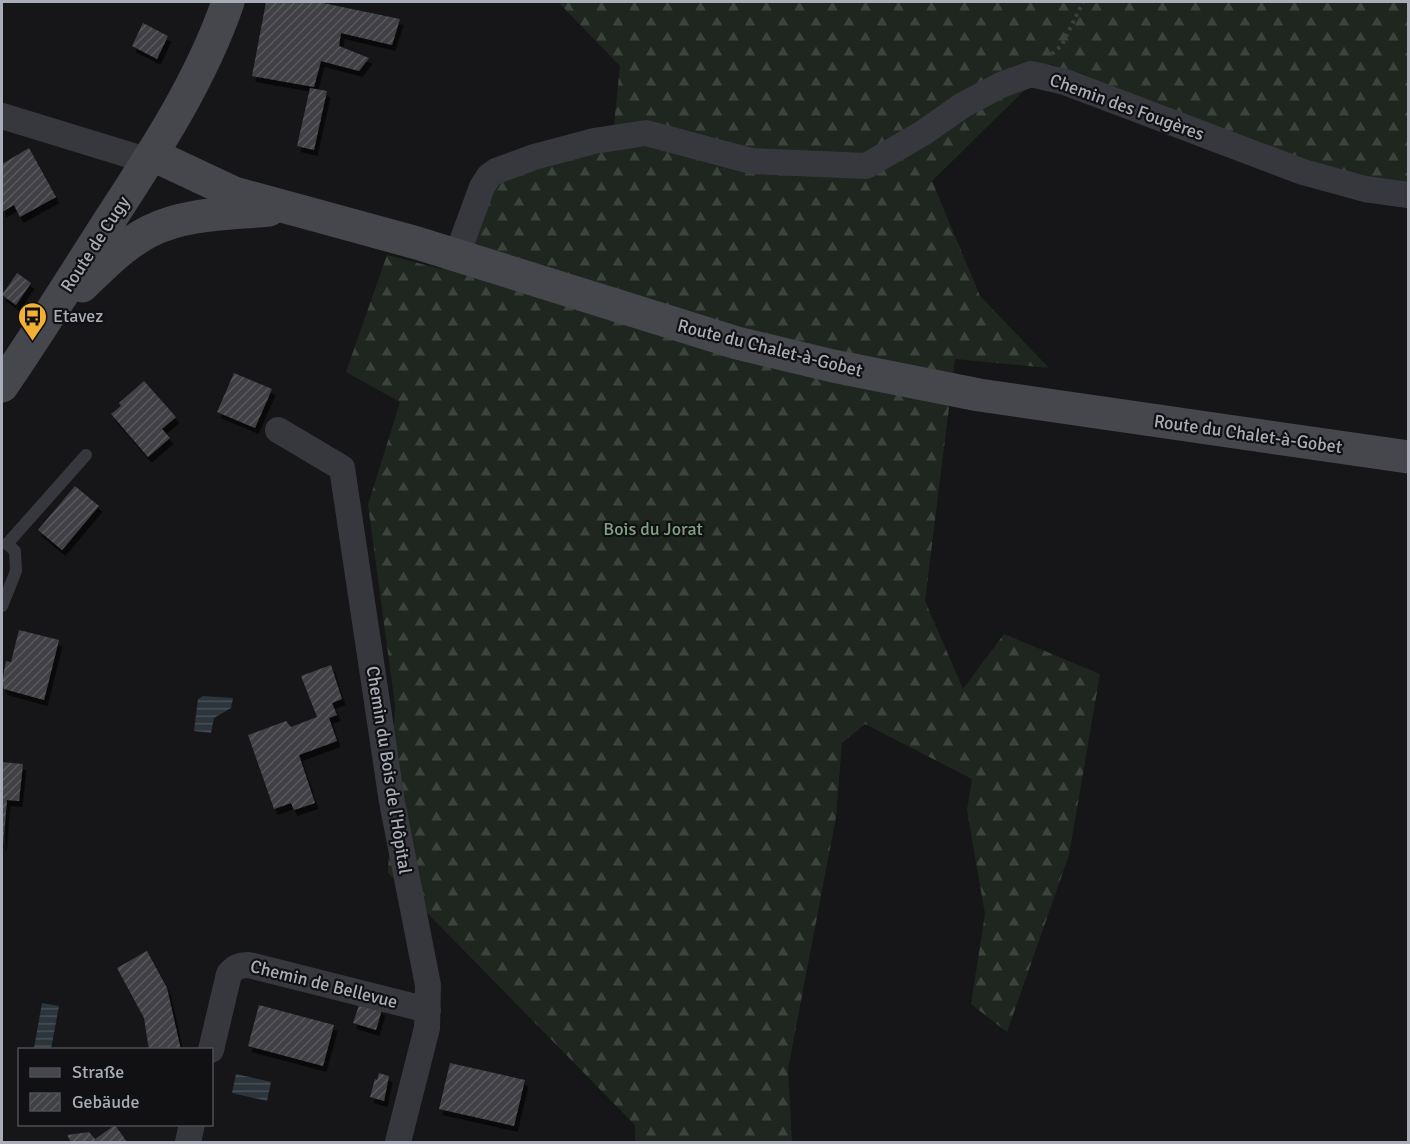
<svg xmlns="http://www.w3.org/2000/svg" width="1410" height="1144" viewBox="0 0 1410 1144" font-family="Signika,sans-serif">
<style>
.forest{fill:url(#forest-firs)}
.water{fill:url(#water-rules)}
.building{fill:url(#building-hatch);filter:url(#shadow)}
.lines{fill:none;stroke-linecap:round;stroke-linejoin:round}
.path{stroke:#3d3f44;stroke-width:4;stroke-dasharray:3 4.5;stroke-linecap:butt}
.lane{stroke:#37383d;stroke-width:12}
.street{stroke:#37383d;stroke-width:26}
.secondary{stroke:#45474d;stroke-width:33}
.labels{text-anchor:middle;stroke-width:4.5;stroke-linejoin:round;paint-order:stroke}
.street-label{font-size:18px;fill:#a8adb8;stroke:#111113}
.poi-label{font-size:18px;fill:#a8adb8;stroke:#111113;text-anchor:start}
.park-label{font-size:18px;fill:#7fa381;stroke:#111113}
</style>
<defs>
<pattern id="forest-firs" width="22" height="20" patternUnits="userSpaceOnUse" patternTransform="scale(1.5)"><rect width="22" height="20" fill="#1e261f"/><path d="M5 1l3.5 6h-7zM16 11l3.5 6h-7z" fill="#3c433d"/></pattern>
<pattern id="water-rules" width="6" height="5" patternUnits="userSpaceOnUse" patternTransform="scale(1.5)"><rect width="6" height="5" fill="#2c353c"/><path d="M0 2.5h6" fill="none" stroke="#485056"/></pattern>
<pattern id="building-hatch" width="6" height="6" patternUnits="userSpaceOnUse" patternTransform="scale(1.5)"><rect width="6" height="6" fill="#404145"/><path d="M-1 1l2-2M0 6l6-6M5 7l2-2" fill="none" stroke="#595a5e"/></pattern>
<filter id="shadow"><feDropShadow dx="3.5" dy="6" stdDeviation="0" flood-color="#0009"/></filter>
</defs>
<rect width="100%" height="100%" fill="#161618"/>
<path class="forest" d="M558 2H1408V184L1367 180 1301 159 1051 64 932 181 980 296 1049 368 955 359 925 601 963 689 1004 634 1100 674 1069 855 1007 1032 971 1004 985 914 967 810 972 779 865 724 842 743 836 817 788 1069 792 1142H635V1125L388 873 395 705 368 505 400 402 346 372 387 255 441 269 494 178 612 144 620 66Z"/>
<path class="water" d="M203 696 233 698 231 708 214 718 211 733 194 731 198 699Z
M42 1003 59 1006 51 1049 34 1048Z
M236 1074 271 1082 267 1101 232 1093Z"/>
<path class="building" d="M266 2H318L400 19 392 45 341 33 339 46 369 58 359 71 321 61 314 87 252 76Z
M143 23 168 36 157 59 132 46Z
M310 88 327 91 314 150 297 146Z
M29 148 56 197 20 217 14 205 2 212V164Z
M17 273 31 283 16 305 2 295Z
M234 373 272 389 255 428 217 412Z
M144 381 176 417 162 429 170 438 148 457 111 414 121 406 119 403Z
M75 486 99 506 62 550 38 530Z
M19 630 59 640 44 700 4 689 2 683 6 661 11 662Z
M331 665 342 699 332 703 337 715 329 718 337 741 299 755 315 803 294 810 291 803 274 809 248 735 286 721 291 727 317 717 301 676Z
M2 762 23 764 19 801 7 800 3 845H2Z
M147 951 167 988 181 1050H149L144 1018 117 968Z
M360 1002 382 1009 376 1030 353 1023Z
M259 1005 334 1025 323 1066 248 1046Z
M450 1063 525 1080 514 1126 439 1109Z
M379 1073 389 1076 384 1101 370 1097 375 1079 377 1080Z
M115 1125 127 1142H71L67 1135 89 1132 95 1139Z"/>
<g class="lines">
<path class="path" d="M1052 54 1062 45 1083 2"/>
<path class="lane" d="M2 606 16 571 15 551 7 544 86 455"/>
<path class="street" d="M2 116 149 161
M457 255 482 187 489 176 496 171 534 157 594 141 646 133 751 161 866 166 923 133 963 105 1001 85 1031 74 1065 82 1303 172 1365 189 1408 195
M278 430 342 468 392 802 428 985 427 1028 398 1142
M211 1050 229 974C235 967 239 965 249 965L428 1010
M188 1142 192 1124"/>
<path class="secondary" d="M153 155 234 193 417 243 737 343 833 366 979 395 1408 457
M82 286C103 266 124 244 150 231 187 213 229 214 269 210
M2 386C40 331 75 274 111 218 156 149 201 80 228 2"/>
</g>
<defs>
<symbol id="bus-pin" viewBox="-11 -11 22 30"><path d="M0 17L-7.5 6A9.5 9.5 0 1 1 7.5 6Z" fill="#f2b134" stroke="#111113"/><path d="M-5-6H5V4H4V6H2V4H-2V6H-4V4H-5ZM-3.5-4V0h7V-4ZM-3.5 1.2v1.5H-2V1.2ZM2 1.2v1.5H3.5V1.2Z" fill="#111"/></symbol>
</defs>
<g fill-rule="evenodd">
<use href="#bus-pin" x="16" y="300" width="33" height="45"/>
</g>
<g class="labels">
<g class="street-label">
<text transform="translate(1127 107) rotate(20)" y="6">Chemin des Fougères</text>
<text transform="translate(95 244) rotate(-57)" y="6">Route de Cugy</text>
<text transform="translate(770 348) rotate(14)" y="6">Route du Chalet-à-Gobet</text>
<text transform="translate(1248 434) rotate(8)" y="6">Route du Chalet-à-Gobet</text>
<text transform="translate(389 770) rotate(81)" y="6">Chemin du Bois de l'Hôpital</text>
<text transform="translate(324 984) rotate(14)" y="6">Chemin de Bellevue</text>
</g>
<g class="poi-label">
<text x="53" y="322">Etavez</text>
</g>
<g class="park-label">
<text x="653" y="535">Bois du Jorat</text>
</g>
</g>
<rect width="1410" height="1144" fill="none" stroke="#a8adb8" stroke-width="6"/>
<rect x="18" y="1048" width="195" height="78" fill="#111113" stroke="#4d4f55" stroke-width="1.5"/>
<rect x="30" y="1068" width="30" height="9" fill="#45474d" stroke="#4d4f55" stroke-width="1.5"/>
<text x="72" y="1078" font-size="18" fill="#a8adb8">Straße</text>
<rect x="30" y="1093" width="30" height="18" fill="url(#building-hatch)" stroke="#4d4f55" stroke-width="1.5"/>
<text x="72" y="1108" font-size="18" fill="#a8adb8">Gebäude</text>
</svg>
